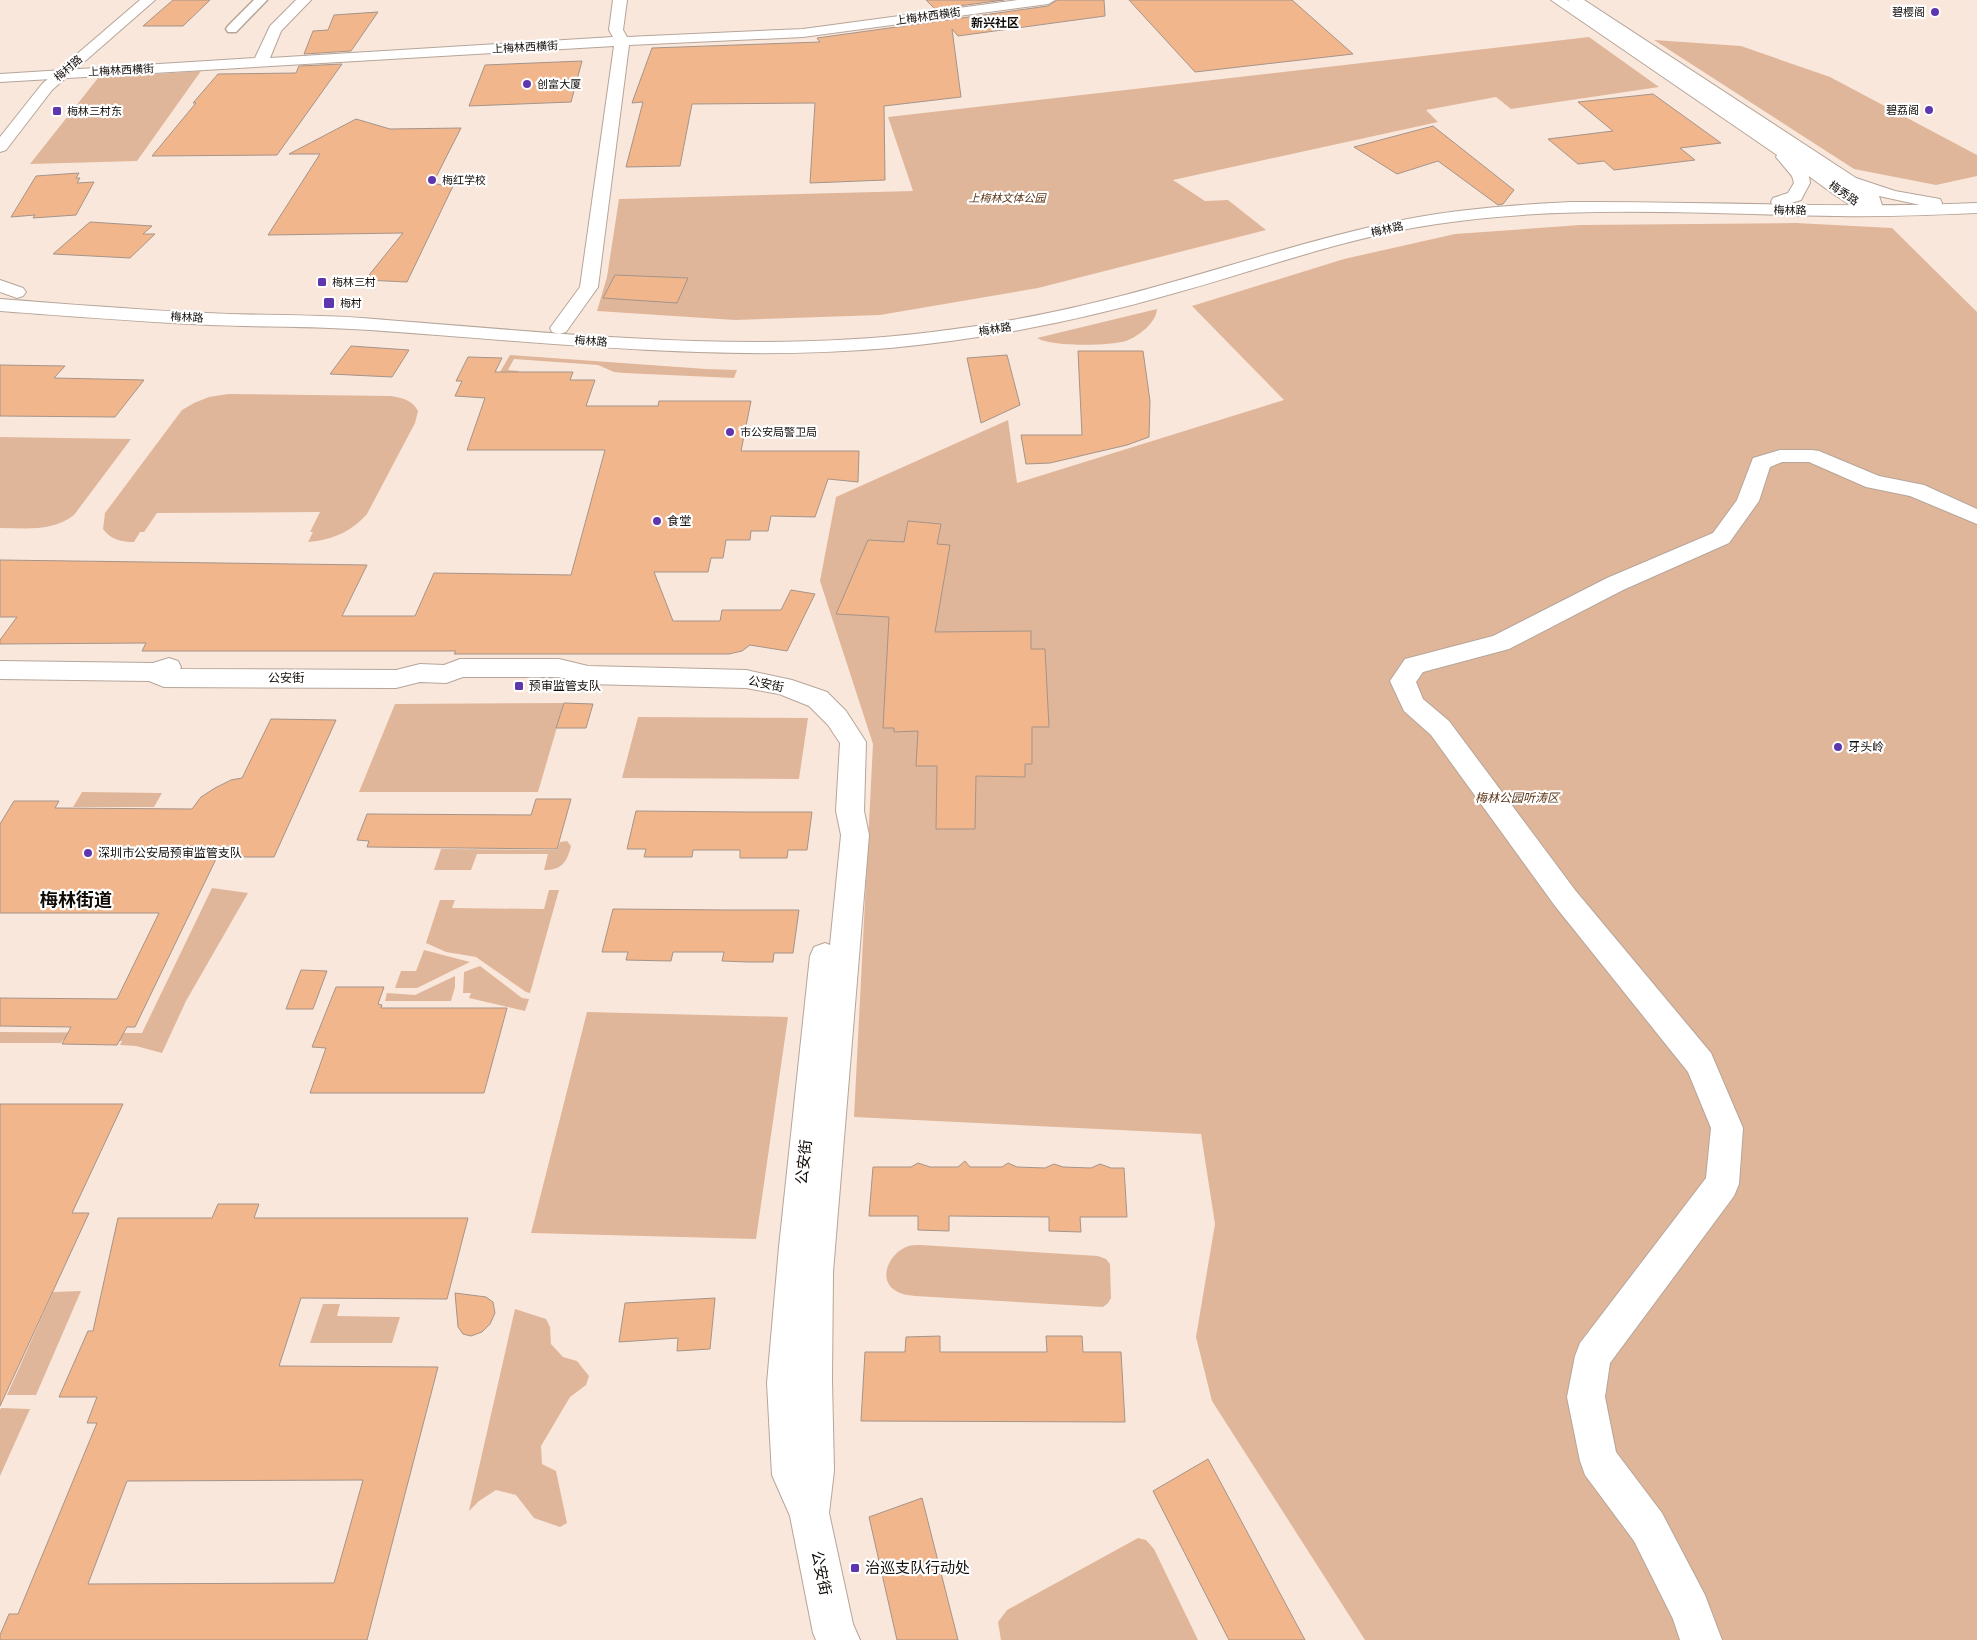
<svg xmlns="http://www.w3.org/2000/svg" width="1977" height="1640" viewBox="0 0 1977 1640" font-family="Merriweather,'Noto Sans SC',serif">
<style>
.green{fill:#e0b69a}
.building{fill:#f2b68d;stroke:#a59489;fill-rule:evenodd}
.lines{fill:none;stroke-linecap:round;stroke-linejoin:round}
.pedestrian-casing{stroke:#b6a599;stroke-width:3}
.minor-casing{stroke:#b6a599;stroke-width:2}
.tertiary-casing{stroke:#b6a599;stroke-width:2}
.secondary-casing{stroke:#b6a599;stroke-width:2}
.pedestrian{fill:#fff;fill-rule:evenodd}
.minor{fill:#fff;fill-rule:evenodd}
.tertiary{fill:#fff;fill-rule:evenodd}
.secondary{fill:#fff;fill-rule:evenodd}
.poi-dot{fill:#5e37af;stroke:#fff;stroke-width:2}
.labels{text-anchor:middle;stroke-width:4.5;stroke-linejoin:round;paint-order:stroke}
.far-poi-label{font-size:11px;fill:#110b08;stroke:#fff;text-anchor:start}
.far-street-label{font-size:11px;fill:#110b08;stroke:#fff}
.far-park-label{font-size:11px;font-style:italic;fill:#5b3416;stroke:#fff}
.far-quarter-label{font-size:12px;font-weight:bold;fill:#110b08;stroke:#fff}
.poi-label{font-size:12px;fill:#110b08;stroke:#fff;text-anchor:start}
.street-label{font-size:12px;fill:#110b08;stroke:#fff}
.park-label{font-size:12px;font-style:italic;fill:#5b3416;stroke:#fff}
.near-street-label{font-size:15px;fill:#110b08;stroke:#fff}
.near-poi-label{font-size:15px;fill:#110b08;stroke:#fff;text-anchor:start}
.district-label{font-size:18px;font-weight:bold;fill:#110b08;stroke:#fff}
</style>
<rect width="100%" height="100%" fill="#fae7db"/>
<path class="green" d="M1589 37 1659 87 1511 109 1496 97 1426 110 1438 122 1173 180 1205 201 1228 200 1266 230 1038 288 880 315 735 320 597 311 607 277 619 199 913 191 888 117Z
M1654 40 1741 46 1830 77 1977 155V176L1936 185 1854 169Z
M201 71 137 161 30 164 98 78Z
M1796 223 1892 228 1977 312V1640H1365L1212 1401 1196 1337 1215 1224 1201 1134 854 1117 873 744 820 581 836 497 1008 420 1017 483 1284 400 1192 306 1344 259 1455 234 1580 225Z
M1157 309C1156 323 1139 336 1126 341 1109 346 1052 347 1037 338Z
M510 355 706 369 737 370 734 378 624 373 614 372 598 365 514 359 508 370 519 371 518 373 500 372Z
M228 394 391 396C403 398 412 400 418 411L415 423 367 514C351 532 332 540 308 542L313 532H310L320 512 157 513 144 532H140L134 542C122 542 111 540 103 529L105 513 182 410 194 403 209 397Z
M0 437 131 439 74 515C52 532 26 528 0 528Z
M564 703 538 792H359L395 704Z
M638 717 808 718 799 779 622 778Z
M82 792 162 793 154 807H73Z
M567 841 571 846C567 862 562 870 544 870L548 854H477L471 870H434L441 849 557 850 560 842Z
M212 888 248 893 186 1001 162 1053 136 1046 120 1045 122 1041 63 1040 61 1043H0V1032L142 1033Z
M549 890H559L530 993 526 992 476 957 446 952 426 943 440 900H455L452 908 544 909Z
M424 950 470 962 417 988H395L401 971H416Z
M480 966 522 998 529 999 525 1011 469 998 471 993H463L464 972Z
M455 976V987L451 1001H385L387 993 415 995Z
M587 1012 788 1017 756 1239 531 1233Z
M921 1245 1098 1256 1106 1259 1110 1264 1111 1298 1108 1303 1103 1307 915 1296C910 1295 905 1295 900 1293 876 1284 887 1255 906 1247 910 1245 916 1245 921 1245Z
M81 1291 36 1395H7L53 1292Z
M323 1304H340L337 1316 400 1317 392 1343H310Z
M515 1309 546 1319 550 1327 551 1344 563 1357 577 1361 589 1376 586 1385 570 1397 541 1446 542 1464 556 1471 567 1523 560 1527 534 1518 516 1495 496 1490 479 1501 469 1511Z
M1 1408 30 1409 0 1476V1410Z
M1138 1538 1146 1540 1154 1549 1198 1640H1001L998 1622 1007 1610Z"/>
<path class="building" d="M173 0H210L183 26H143Z
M926 0H1004L935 9Z
M1057 0H1104L1105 16 958 36 952 29 961 97 884 106 885 180 810 183 815 103 692 104 680 166 626 167 643 102 632 103 652 48 820 42 817 38 1048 6Z
M1129 0H1292L1353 54 1195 72Z
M378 12 351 51 304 54 313 31 328 30 334 15Z
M582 61 571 102 469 106 485 65Z
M342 64 277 155 152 156 196 103H193L218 74 296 73 299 66Z
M1653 94 1721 143 1680 148 1695 160 1614 170 1604 161 1578 164 1548 139 1613 131 1578 102Z
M356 119 390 129 461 128 433 183 441 185 445 181 453 186 407 282 365 280 403 233 268 235 320 154H289Z
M1433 126 1514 190 1503 204 1498 205 1438 161 1397 174 1354 147Z
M79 173 76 178H80L77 183 94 182 76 215 33 218 35 215 11 217 36 176Z
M90 222 152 226 143 234H155L130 258 53 254Z
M615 275 688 278 677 303 603 298Z
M351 346 409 350 392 377 330 374Z
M1078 351H1143L1150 401 1149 437 1127 445 1050 463 1026 464 1021 435H1082Z
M1007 355 1020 405 981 423 967 358Z
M468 357 502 358 495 372H573L570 380H595L586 406H658L659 401H751L741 451H859L858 482 828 479 815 517 771 516 768 531H751L750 540H726L723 558H711L708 572H654L673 621H720L722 610H781L791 590 815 594 787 651 750 645 742 651 729 654H454L456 651H142L146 643 0 644V640L17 617H0V560L367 565 342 616H415L434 573 571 575 605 450H467L485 398 455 396 462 381H456Z
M0 365 65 366 54 378 144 380 115 417 0 416Z
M908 521 941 524 937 544 950 545 935 632 1031 631V649H1045L1049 727H1032V764H1025V777L976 776 975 829H936L937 766H916L918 731 894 732V728H883L889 617 836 614 868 540 904 542Z
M564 703 593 704 586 728H556Z
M271 719 336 720 274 857H217L135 1027H127L117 1045 62 1044 71 1027 0 1026V998L117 999 159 913H0V824L14 801H59L55 808 192 809 201 797 215 788 231 780 242 778Z
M536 799H571L557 849 367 847 369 841 357 840 367 814 531 815Z
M636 811 746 812H812L807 850H788L787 858H740V850H693L692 857H644L646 849H627Z
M613 909 728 910H799L793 953H774L773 962H748L722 961 724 952H673L671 961 626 960 628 952H602Z
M301 970 327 971 313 1009H286Z
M336 987H384L378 1004 382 1005 381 1008H507L484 1093H310L326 1048 312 1047Z
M0 1104H123L72 1213H89L0 1406Z
M965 1161 970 1167H1002L1008 1163 1017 1167 1045 1168 1054 1164 1063 1167 1091 1168 1100 1164 1111 1168H1124L1127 1217H1080L1081 1232 1049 1231V1217L949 1216V1231L918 1230V1216H869L873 1167H911L918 1163 930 1167H958Z
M218 1204H259L254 1218H468L447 1299 301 1298 279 1366 438 1367 367 1640H0V1635L9 1614H18L97 1423H87L97 1397H59L88 1331H93L118 1218H212ZM363 1480 334 1583 88 1584 127 1481Z
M455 1293 486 1297 493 1302 495 1313 490 1324 482 1332 471 1336 463 1334 458 1327Z
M715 1298 710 1349 677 1351 678 1338 619 1342 625 1303Z
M940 1336V1352H1047L1046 1336H1082L1083 1352H1121L1125 1422 861 1421 865 1352H905L906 1337Z
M1208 1459 1305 1640H1229L1153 1491Z
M922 1498 958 1640H897L869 1517Z"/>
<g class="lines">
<defs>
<path id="pedestrian" d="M254 0H267L236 32H228L226 29 228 26Z"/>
<path id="minor" d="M296 0H311L281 31 270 58 613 37 609 30 613 0H627L623 30 627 37 803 29 1018 0H1055L1048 4 803 37 629 45 598 287 566 332 559 334 552 332 550 328 580 287 614 46 0 82V74L255 58 270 26Z
M1780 450H1812L1819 451 1879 476 1924 485 1977 509V524L1910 496 1866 487 1809 462H1782L1770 467 1759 501 1729 543 1623 590 1509 649 1423 672 1416 682 1423 699 1449 721 1575 890 1711 1053 1743 1128 1739 1184 1734 1196 1610 1363 1605 1397 1616 1452 1662 1513 1705 1595 1722 1640H1680L1673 1619 1634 1541 1585 1475 1580 1461 1567 1397 1575 1356 1580 1343 1706 1178 1711 1128 1688 1072 1555 906 1431 735 1404 711 1390 681 1405 659 1493 636 1607 578 1713 533 1737 500 1753 458Z"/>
<path id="tertiary" d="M140 0H155L52 90 6 150 0 152V137L42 84Z
M1551 0H1567L1570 2 1568 0H1584L1856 178 1895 191 1940 199 1942 203 1940 207 1934 208 1879 196 1883 208C1881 212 1879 214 1874 215 1861 216 1821 185 1809 176L1810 183 1801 200 1779 207 1773 206 1771 202 1773 198 1788 193 1794 183 1792 176 1776 157 1777 155ZM1699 88 1854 192 1857 194Z
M169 658 178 661 181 667 180 669 396 670 420 664 444 665 460 659H559L588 666 746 670 792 680 827 692 846 711 866 742 864 811 869 835 833 1272 832 1380 834 1471 829 1513 853 1624 860 1640H816L813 1633 790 1516 772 1475 767 1383 779 1247 810 956 814 947 825 943 830 945 841 835 836 811 840 743 828 725 809 706 779 694 746 688 588 684 559 677H463L446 683 420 682 396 688 164 687 149 681 0 679V661L153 663Z"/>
<path id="secondary" d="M1571 202C1707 201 1842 209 1977 203V213C1930 215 1884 217 1837 216 1703 214 1569 204 1437 224 1347 237 1262 269 1175 293 1082 320 987 339 890 348 717 363 543 342 370 330 317 326 263 327 210 325 140 322 70 316 0 311V299C69 304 138 310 207 313 263 316 319 314 374 319 559 333 746 355 932 332 1008 323 1084 307 1158 286 1238 264 1316 238 1397 221 1454 209 1513 205 1571 202Z
M0 280 23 288 26 292 23 296 17 298 0 292Z"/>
</defs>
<use href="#pedestrian" class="pedestrian-casing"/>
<use href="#minor" class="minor-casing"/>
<use href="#tertiary" class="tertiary-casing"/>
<use href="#secondary" class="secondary-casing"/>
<use href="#pedestrian" class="pedestrian"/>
<use href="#minor" class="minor"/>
<use href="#tertiary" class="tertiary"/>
<use href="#secondary" class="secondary"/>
</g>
<g class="poi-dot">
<circle cx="1935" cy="12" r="5"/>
<circle cx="527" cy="84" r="5"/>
<circle cx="1929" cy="110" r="5"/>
<rect x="52" y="106" width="10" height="10" rx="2.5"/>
<circle cx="432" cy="180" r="5"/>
<rect x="317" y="277" width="10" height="10" rx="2.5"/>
<rect x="323" y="297" width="12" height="12" rx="2.5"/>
<circle cx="730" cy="432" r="5"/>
<circle cx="657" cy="521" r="5"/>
<rect x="514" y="681" width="10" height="10" rx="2.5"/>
<circle cx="1838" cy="747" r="5"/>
<circle cx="88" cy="853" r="5"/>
<rect x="850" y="1563" width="10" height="10" rx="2.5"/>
</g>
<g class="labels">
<g class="far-poi-label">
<text x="1925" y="16" text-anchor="end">碧樱阁</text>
<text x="537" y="88">创富大厦</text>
<text x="1919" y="114" text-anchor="end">碧荔阁</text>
<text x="67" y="115">梅林三村东</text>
<text x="442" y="184">梅红学校</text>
<text x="332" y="286">梅林三村</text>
<text x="340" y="307">梅村</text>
<text x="740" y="436">市公安局警卫局</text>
</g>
<g class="far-street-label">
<text transform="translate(928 16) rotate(-8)" y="4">上梅林西横街</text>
<text transform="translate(525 47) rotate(-3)" y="4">上梅林西横街</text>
<text transform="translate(68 68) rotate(-41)" y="4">梅村路</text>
<text transform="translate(121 70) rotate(-3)" y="4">上梅林西横街</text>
<text transform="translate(1844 193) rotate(34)" y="4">梅秀路</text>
<text transform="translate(1790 210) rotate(1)" y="4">梅林路</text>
<text transform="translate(1387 229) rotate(-13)" y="4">梅林路</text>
<text transform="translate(187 317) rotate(3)" y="4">梅林路</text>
<text transform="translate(995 329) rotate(-9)" y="4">梅林路</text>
<text transform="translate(591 341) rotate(4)" y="4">梅林路</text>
</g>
<g class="far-park-label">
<text x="1007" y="202">上梅林文体公园</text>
</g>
<g class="far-quarter-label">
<text x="995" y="27">新兴社区</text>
</g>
<g class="poi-label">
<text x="667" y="525">食堂</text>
<text x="529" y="690">预审监管支队</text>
<text x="1848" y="751">牙头岭</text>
<text x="98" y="857">深圳市公安局预审监管支队</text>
</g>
<g class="street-label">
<text x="286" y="682">公安街</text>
<text transform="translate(766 684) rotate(12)" y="4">公安街</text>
</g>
<g class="park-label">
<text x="1517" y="802">梅林公园听涛区</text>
</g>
<g class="near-street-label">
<text transform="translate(804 1162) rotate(-84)" y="5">公安街</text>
<text transform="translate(821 1573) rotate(78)" y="5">公安街</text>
</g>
<g class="near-poi-label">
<text x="865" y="1573">治巡支队行动处</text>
</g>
<g class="district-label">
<text x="76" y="906">梅林街道</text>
</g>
</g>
</svg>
